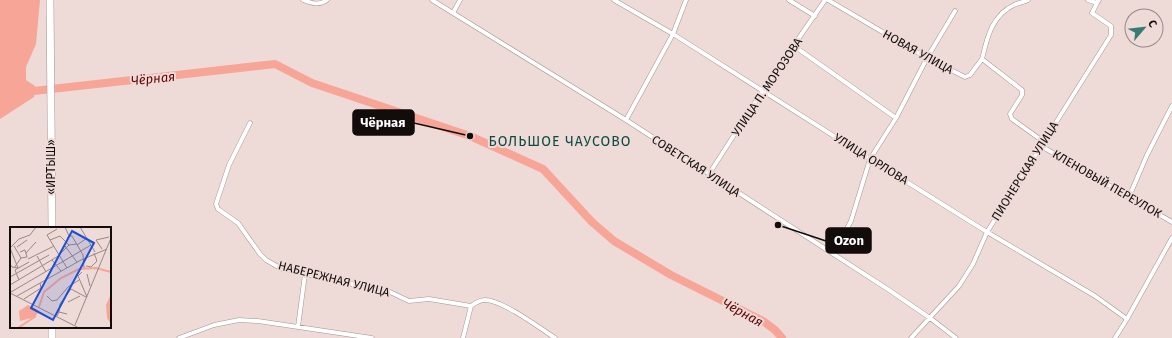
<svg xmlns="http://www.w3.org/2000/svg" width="1172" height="338" viewBox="0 0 1172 338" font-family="'Fira Sans',sans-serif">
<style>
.water{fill:#f7a597}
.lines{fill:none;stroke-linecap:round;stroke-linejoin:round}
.river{stroke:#f7a597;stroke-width:8}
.street-casing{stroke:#a49390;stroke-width:5}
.highway-casing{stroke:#a49390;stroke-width:8}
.street{stroke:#fff;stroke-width:4}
.highway{stroke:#fff;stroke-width:7}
.labels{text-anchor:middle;stroke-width:4;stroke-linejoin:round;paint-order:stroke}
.street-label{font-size:12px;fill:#120c0b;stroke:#eedbd8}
.water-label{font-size:13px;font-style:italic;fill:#620401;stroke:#eedbd8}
.quarter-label{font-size:14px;letter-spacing:1px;fill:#0e4a43;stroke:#eedbd8}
.inset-river{fill:none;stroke:#f7a597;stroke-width:2}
.inset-road{fill:none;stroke:#968886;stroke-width:1}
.view{fill:#1d4ed8;fill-opacity:0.15;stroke:#1d4ed8;stroke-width:2}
.inset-edge{fill:none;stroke:#120c0b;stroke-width:2}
.leader{fill:none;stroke:#120c0b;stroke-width:1.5}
.callout-dot{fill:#120c0b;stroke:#eedbd8;stroke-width:1.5}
.callout{fill:#120c0b;stroke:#120c0b;stroke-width:1.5}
.callout-label{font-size:13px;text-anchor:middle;font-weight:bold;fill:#fff}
</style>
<rect width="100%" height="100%" fill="#eedbd8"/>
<path class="water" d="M0 0H40L36 44 26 67V80L35 86 34 97 0 119Z"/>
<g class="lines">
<path class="river" d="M25 92 275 64 312 83 470 136 543 169 592 222 614 241 671 275 763 321 775 330 782 338"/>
<defs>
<path id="street" d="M303 0C311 3 319 6 327 0
M432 0 626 120 889 290 930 318 956 338
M614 0 673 34 870 159 987 232 1095 296 1127 319
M789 0 815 16
M828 0 927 58 965 77 970 75 982 59 1022 90V95L1010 114 1012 119 1044 142
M1088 0 1097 3 1099 0
M453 13 460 0
M794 46 896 118
M982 59C987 38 992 15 1014 5 1018 3 1024 2 1028 0
M626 120 673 34 686 0
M250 123 229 165 216 204 218 209 238 223 260 254 266 260 282 269 390 292 409 301 429 299 471 306
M1041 146 1172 222
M709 174 763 90 825 0
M1129 197 1147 155 1172 106
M833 254 851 221 870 159 896 118 927 58 955 11
M471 306C475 303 479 300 485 300 502 300 540 328 555 338
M298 327 305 274
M179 338 214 325 239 320 258 321 372 338
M463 338 471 306
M911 338 959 286 973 264 987 232 1111 35V26L1092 13 1097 3
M1115 338 1127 319 1172 238"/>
<path id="highway" d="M50 0 52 228
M52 327V338"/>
</defs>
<use href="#street" class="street-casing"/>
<use href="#highway" class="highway-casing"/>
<use href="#street" class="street"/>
<use href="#highway" class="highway"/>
</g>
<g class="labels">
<g class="street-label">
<text transform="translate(918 52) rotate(29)" y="4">НОВАЯ УЛИЦА</text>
<text transform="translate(767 87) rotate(-56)" y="4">УЛИЦА П. МОРОЗОВА</text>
<text transform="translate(871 159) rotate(32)" y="4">УЛИЦА ОРЛОВА</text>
<text transform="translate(696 166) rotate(33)" y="4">СОВЕТСКАЯ УЛИЦА</text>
<text transform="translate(51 167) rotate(-90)" y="4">«ИРТЫШ»</text>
<text transform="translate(1025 171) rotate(-58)" y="4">ПИОНЕРСКАЯ УЛИЦА</text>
<text transform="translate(1107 184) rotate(30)" y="4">КЛЕНОВЫЙ ПЕРЕУЛОК</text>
<text transform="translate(334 279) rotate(14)" y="4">НАБЕРЕЖНАЯ УЛИЦА</text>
</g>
<g class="water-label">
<text transform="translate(153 78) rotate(-6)" y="5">Чёрная</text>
<text transform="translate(743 312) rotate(29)" y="5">Чёрная</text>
</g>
<g class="quarter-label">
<text x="560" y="146">БОЛЬШОЕ ЧАУСОВО</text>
</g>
</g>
<g transform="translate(10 227)">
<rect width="101" height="101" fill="#eedbd8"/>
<path d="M101 67V97L97 91 96 78ZM18 78 28 83V86L25 90 10 94 9 84Z" fill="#f7a597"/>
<path class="inset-river" d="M29 80 34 65 51 51 69 42 86 41 101 45M8 101 26 89"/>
<path class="inset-road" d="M55 0 59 9 57 11M70 0 85 25M59 9H62L73 28 74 41M40 13 37 8 47 2M67 18 77 11M4 19 11 31 17 30M55 19 67 35M7 20 17 13M0 21 9 12 20 8 26 0M0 21 8 41 2 40 0 37M92 22 86 13 99 10M10 25 15 23 17 30M16 26 26 15M50 27 59 18 67 17M27 29 36 45M18 32 44 19M42 33 51 44M76 39 81 40 87 34 84 26M4 41 11 31M57 41 40 13 50 9 59 18M72 45 68 49 77 70M77 47 80 59M0 50 39 28M9 53 5 43 19 35M0 58 50 28M1 65 81 18M0 66 69 101M7 69 71 33 97 22M37 69 42 74 47 73 58 60 69 53M14 72 31 61 30 56M58 75 70 69M49 85 50 77 61 62 76 70M47 89 49 85 57 87M65 98 101 11"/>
<path class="view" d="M62 4 84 16 43 93 21 81Z"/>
<rect width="101" height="101" class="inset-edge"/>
</g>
<path class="leader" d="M470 136L414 123M778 225L826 241"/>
<g class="callout-dot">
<circle cx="470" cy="136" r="4"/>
<circle cx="778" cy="225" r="4"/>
</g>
<g class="callout">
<rect x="353" y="110" width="61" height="25" rx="4"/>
<rect x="826" y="228" width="45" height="25" rx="4"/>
</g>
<g class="callout-label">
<text x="383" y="127">Чёрная</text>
<text x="849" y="245">Ozon</text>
</g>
<g transform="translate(1144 28) rotate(62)"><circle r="19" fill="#eedbd8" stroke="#968886"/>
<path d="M0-3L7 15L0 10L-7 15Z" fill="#367c72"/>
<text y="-6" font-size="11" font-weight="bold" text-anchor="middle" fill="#120c0b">С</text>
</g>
</svg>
